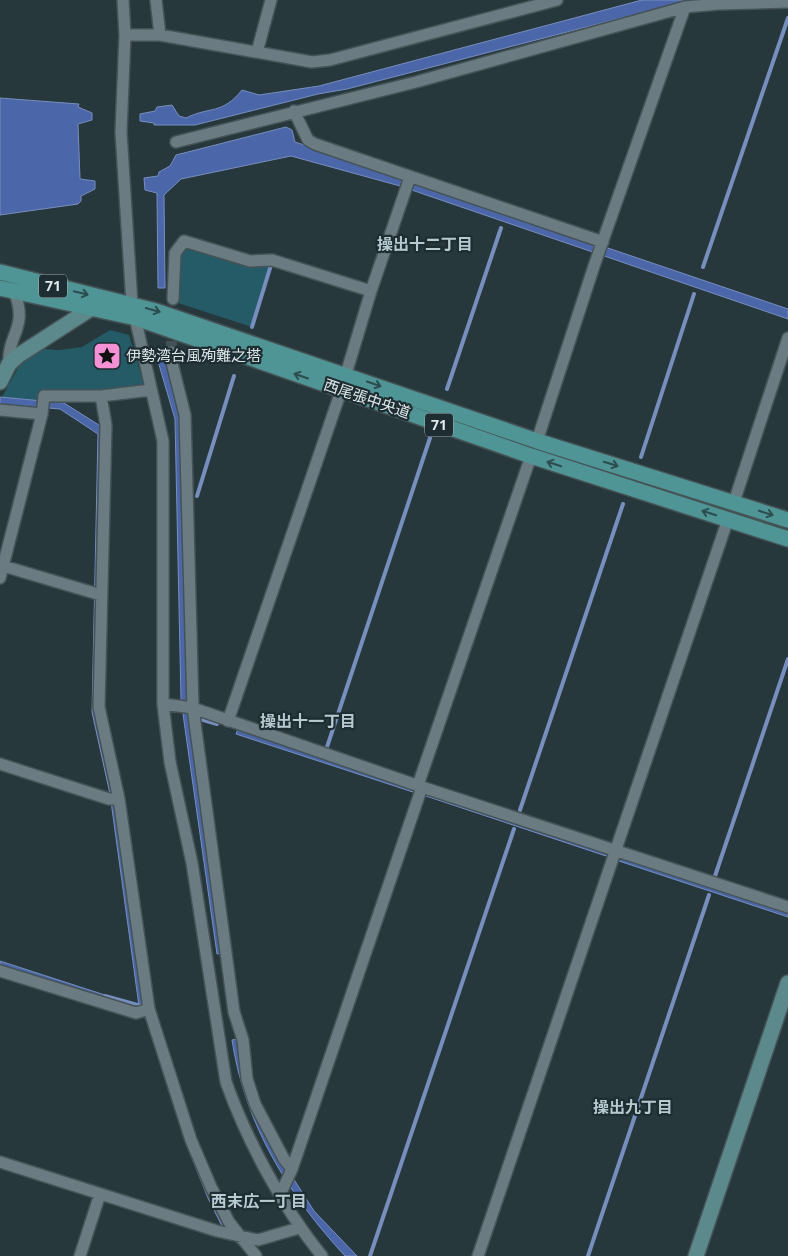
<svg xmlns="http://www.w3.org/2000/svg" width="788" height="1256" viewBox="0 0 788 1256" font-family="'Noto Sans','Noto Sans JP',sans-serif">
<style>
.green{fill:#255b67}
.water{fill:#4b67aa;stroke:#778ebe}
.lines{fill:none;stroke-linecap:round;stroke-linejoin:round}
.stream{stroke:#778ebe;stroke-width:4}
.street-tunnel{stroke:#425256;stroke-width:11;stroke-dasharray:11 5.5;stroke-linecap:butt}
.street-casing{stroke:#455357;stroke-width:14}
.secondary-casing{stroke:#455357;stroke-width:18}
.primary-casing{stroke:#455357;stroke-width:18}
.street{stroke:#6a7c81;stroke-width:11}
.secondary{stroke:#5c898b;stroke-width:15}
.primary{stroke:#4f9595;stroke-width:15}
.oneway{stroke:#2c4c50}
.labels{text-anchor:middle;stroke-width:4.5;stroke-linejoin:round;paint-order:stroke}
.shield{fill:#1d2d32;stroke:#a4b0b4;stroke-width:1}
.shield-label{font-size:14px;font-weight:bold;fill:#dee8eb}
.poi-label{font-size:15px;fill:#dee8eb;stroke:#1d2d32;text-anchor:start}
.street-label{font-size:15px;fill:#dee8eb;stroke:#1d2d32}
.neighbourhood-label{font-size:16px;font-weight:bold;fill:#b6cacf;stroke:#1d2d32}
</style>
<rect width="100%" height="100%" fill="#27383c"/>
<path class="green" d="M194 247 271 265 252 327 178 303V264L180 256 186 249Z
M110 330 129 335 144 384 102 391 42 392 36 402 2 397 21 363 42 349 59 350 82 347Z"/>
<path class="water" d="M642 0H710L679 3 347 89 318 94 195 125H154V123L140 121V114L155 111 157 107 172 105 179 116 186 118C210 106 222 115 242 90L259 95 319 86Z
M0 98 79 104 78 107 92 113V120L78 124 80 179 95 181V189L81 196V201L78 204 0 215Z
M286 127 292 130 295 142 788 309V319L400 186 291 156 181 179 164 195 165 288H158L157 193 145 190 144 178 158 176 159 172 170 166 176 155Z
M164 355 182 419 187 700 223 953 217 954 181 700 175 419 157 358Z
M0 397 64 403 102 427 96 643 144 1005 188 1138 253 1256H249L222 1226 208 1198 185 1141 147 1022 139 1006 110 794 92 712 98 434 60 409 0 404Z
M238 729 414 789 413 792 236 734Z
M427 792 608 853 606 856 426 796Z
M620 857 788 914V917L619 861Z
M0 961 108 996 107 999 0 966Z
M238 1039 242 1073 286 1167 314 1211 357 1256H345C288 1194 245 1125 232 1040Z"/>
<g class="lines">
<path class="stream" d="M703 267 788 18
M252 327 271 265
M447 389 501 228
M641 457 694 294
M197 496 234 376
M200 719 217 724
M327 747 430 438
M520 810 623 504
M715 876 788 659
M105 996 141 1006
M370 1256 514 829
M588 1256 709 895"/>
<path class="street-tunnel" d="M171 352 173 299"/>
<defs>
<path id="street" d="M123 0 125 35 121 132 132 304 163 441V704L170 762 192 863 226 1082C247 1141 283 1208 322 1256
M156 0 160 35
M125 35H160L312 62 330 60 557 0
M257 52 271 0
M294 111 308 140 315 144 603 242
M176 142 416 82 685 7 719 4 788 2
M173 299 175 253 184 241 250 261 272 260 371 291
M171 352V359L185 415 193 708 234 1012 243 1040 247 1079 255 1104 284 1159 292 1169
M9 364C7 334 29 329 14 291
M346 374 371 291 410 177
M101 396 106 425 99 707 119 799 149 1009 191 1140 211 1187 229 1222 256 1256
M0 410 42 414
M537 441 594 266 685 7
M734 502 788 338
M0 565 101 595
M0 578 42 414 44 396H101L151 390
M163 704 193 708 422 787 788 907
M228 721 341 391
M0 764 109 799H119
M418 785 531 456
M0 971 136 1013 149 1009
M0 1162 217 1231 258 1240 299 1228
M280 1195 292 1169 422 787
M80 1256 100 1194
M478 1256 728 519"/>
<path id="secondary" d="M0 382 9 364 19 355 98 304
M696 1256 788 983"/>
<path id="primary" d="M0 272 156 311 537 441 788 520
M0 288 136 318 531 456 788 539"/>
</defs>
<use href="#street" class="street-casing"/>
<use href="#secondary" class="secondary-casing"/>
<use href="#primary" class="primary-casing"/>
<use href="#street" class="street"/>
<use href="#secondary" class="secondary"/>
<use href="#primary" class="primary"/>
</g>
<defs><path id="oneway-shaft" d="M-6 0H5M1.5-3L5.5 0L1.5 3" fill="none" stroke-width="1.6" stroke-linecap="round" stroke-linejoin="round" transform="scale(1.25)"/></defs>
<g class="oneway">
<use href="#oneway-shaft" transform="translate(81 293) rotate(14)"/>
<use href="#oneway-shaft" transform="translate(153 310) rotate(16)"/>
<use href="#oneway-shaft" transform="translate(301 376) rotate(-161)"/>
<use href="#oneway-shaft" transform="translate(374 384) rotate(19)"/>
<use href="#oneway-shaft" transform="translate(554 464) rotate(-162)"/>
<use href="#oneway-shaft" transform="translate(611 464) rotate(17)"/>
<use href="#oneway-shaft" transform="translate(709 513) rotate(-162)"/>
<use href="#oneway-shaft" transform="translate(766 513) rotate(18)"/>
</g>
<defs>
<symbol id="sight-square" viewBox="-11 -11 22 22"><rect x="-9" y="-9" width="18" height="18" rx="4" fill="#f491d4" stroke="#1d2d32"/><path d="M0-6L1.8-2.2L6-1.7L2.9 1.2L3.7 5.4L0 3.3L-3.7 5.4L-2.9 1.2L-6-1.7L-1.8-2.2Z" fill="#111"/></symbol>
</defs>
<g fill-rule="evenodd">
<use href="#sight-square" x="91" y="340" width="32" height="32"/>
</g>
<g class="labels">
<g class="shield">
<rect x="39" y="274.5" width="28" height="23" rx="4"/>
<rect x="425" y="413.5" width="28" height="23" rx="4"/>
</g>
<g class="shield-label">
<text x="53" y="291">71</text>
<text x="439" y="430">71</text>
</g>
<g class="poi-label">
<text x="126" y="361">伊勢湾台風殉難之塔</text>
</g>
<g class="street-label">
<text transform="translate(367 399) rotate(19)" y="5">西尾張中央道</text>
</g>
<g class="neighbourhood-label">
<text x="425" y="250">操出十二丁目</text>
<text x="308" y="727">操出十一丁目</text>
<text x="633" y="1113">操出九丁目</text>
<text x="259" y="1207">西末広一丁目</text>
</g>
</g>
</svg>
